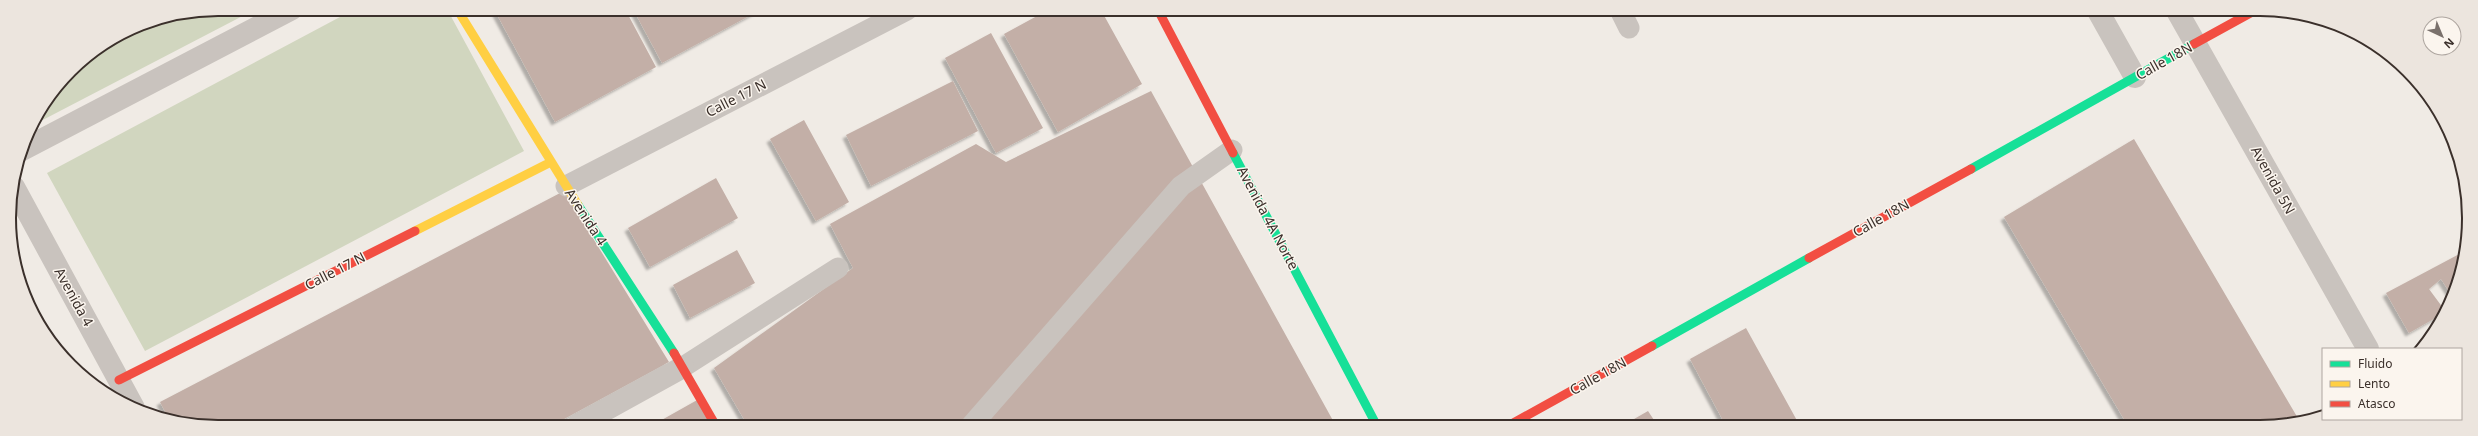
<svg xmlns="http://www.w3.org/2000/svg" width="2478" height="436" viewBox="0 0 2478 436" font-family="'Noto Sans',sans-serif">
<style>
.green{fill:#d1d6bf}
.building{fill:#c3afa7;filter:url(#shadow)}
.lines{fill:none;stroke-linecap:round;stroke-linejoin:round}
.lane{stroke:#c9c3be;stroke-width:21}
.street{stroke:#c9c3be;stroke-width:22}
.fast{stroke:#16e098;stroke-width:9}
.slow{stroke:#ffcf43;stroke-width:9}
.jam{stroke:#f24e42;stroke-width:9}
.labels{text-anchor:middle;stroke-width:3;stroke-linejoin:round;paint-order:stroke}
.street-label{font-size:14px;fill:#3b302b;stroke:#fbf5ee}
.rim{fill:none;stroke:#3b302b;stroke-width:2}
</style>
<defs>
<filter id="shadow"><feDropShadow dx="-3.5" dy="3.5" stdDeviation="1" flood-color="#0004"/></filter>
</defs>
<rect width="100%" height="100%" fill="#f0ebe5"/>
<path class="green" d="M218 9H256L35 124 70 70 138 25Z
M355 9H447L524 151 145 351 47 173Z"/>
<path class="building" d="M494 9H625L656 67 555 122Z
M633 9H762L662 63Z
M1048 10H1101L1142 84 1058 132 1004 34Z
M991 33 1043 128 996 153 945 58Z
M953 81 978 131 871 186 846 135Z
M1151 91 1336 426H748L714 368 853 268 830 224 976 144 1006 162Z
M804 120 849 202 816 221 770 139Z
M2134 139 2299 420 2274 427 2128 426 2004 217Z
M716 178 738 218 650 267 628 228Z
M564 191 669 362 553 425H191L169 419 160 402Z
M737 250 755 283 690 318 673 285Z
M2465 251 2452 296 2441 279 2429 289 2446 312 2409 333 2386 293Z
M1746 328 1800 426H1726L1690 359Z
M699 399 713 426H651Z
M1648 411 1658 426H1622Z"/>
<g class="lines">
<path class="lane" d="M1620 10 1629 28
M566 186 907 10
M683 367 838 268
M971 426 1181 186 1232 150"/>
<path class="street" d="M2098 11 2135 77
M2177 11 2368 349
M22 150 292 9
M14 187 134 408
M578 425 683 367"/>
<path class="fast" d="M1233 153 1377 426
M1971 169 2194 44
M578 205 674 353
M1652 346 1809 258"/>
<path class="slow" d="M457 9 578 205
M415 231 551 162"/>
<path class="jam" d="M1158 10 1233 153
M2194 44 2254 11
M1809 258 1971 169
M674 353 716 426
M119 380 415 231
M1508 426 1652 346"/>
</g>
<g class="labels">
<g class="street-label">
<text transform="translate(2164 61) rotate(-29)" y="5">Calle 18N</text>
<text transform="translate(736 98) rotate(-27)" y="5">Calle 17 N</text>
<text transform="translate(2273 180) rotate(61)" y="5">Avenida 5N</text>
<text transform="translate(586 217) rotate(57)" y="5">Avenida 4</text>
<text transform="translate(1268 218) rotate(62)" y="5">Avenida 4A Norte</text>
<text transform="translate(1881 218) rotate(-29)" y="5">Calle 18N</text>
<text transform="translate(335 271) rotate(-27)" y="5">Calle 17 N</text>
<text transform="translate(74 297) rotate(61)" y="5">Avenida 4</text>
<text transform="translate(1598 376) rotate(-29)" y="5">Calle 18N</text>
</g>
</g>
<path d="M0 0H2478V436H0ZM218 16H2260A202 202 0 0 1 2462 218V218A202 202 0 0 1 2260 420H218A202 202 0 0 1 16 218V218A202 202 0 0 1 218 16Z" fill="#ece5de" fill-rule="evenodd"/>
<path class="rim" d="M218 16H2260A202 202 0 0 1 2462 218V218A202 202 0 0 1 2260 420H218A202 202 0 0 1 16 218V218A202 202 0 0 1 218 16Z"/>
<rect x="2322" y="348" width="140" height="72" fill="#fbf5ee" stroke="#aea6a0"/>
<rect x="2330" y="361" width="20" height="6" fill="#16e098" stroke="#aea6a0"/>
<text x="2358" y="368" font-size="12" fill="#3b302b">Fluido</text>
<rect x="2330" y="381" width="20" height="6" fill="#ffcf43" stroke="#aea6a0"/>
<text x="2358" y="388" font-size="12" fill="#3b302b">Lento</text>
<rect x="2330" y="401" width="20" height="6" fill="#f24e42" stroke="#aea6a0"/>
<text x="2358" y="408" font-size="12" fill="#3b302b">Atasco</text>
<g transform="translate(2442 36) rotate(136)"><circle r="19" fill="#fbf5ee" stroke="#aea6a0"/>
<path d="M0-3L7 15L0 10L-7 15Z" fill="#7a716c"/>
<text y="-6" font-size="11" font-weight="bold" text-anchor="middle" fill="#3b302b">N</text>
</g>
</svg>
